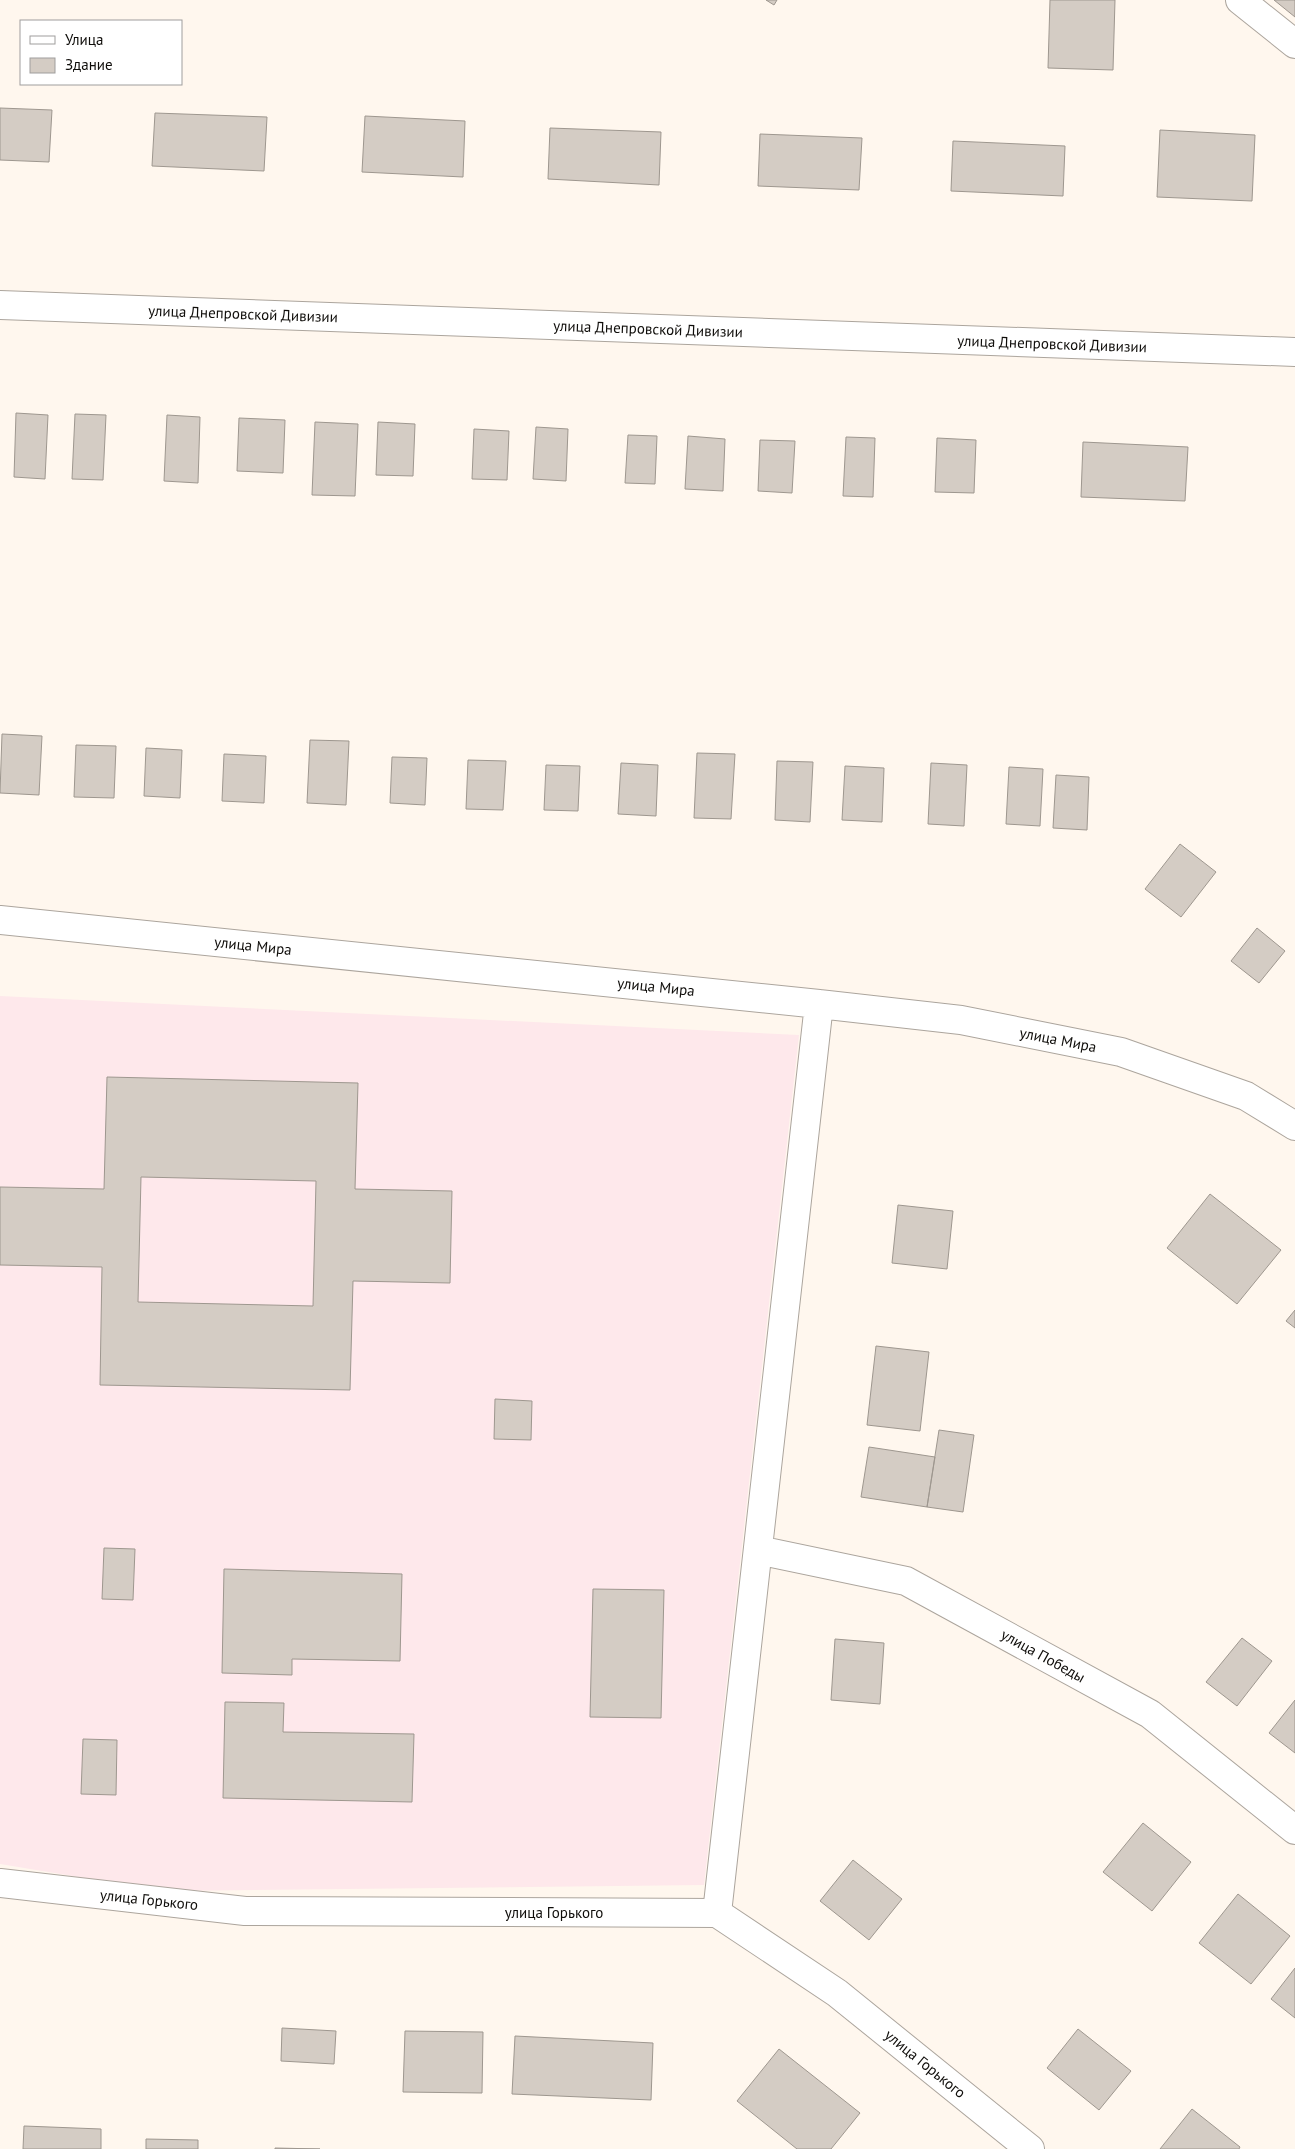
<svg xmlns="http://www.w3.org/2000/svg" width="1295" height="2149" viewBox="0 0 1295 2149" font-family="'PT Sans',sans-serif">
<style>
.medical{fill:#fee8eb}
.building{fill:#d4ccc4;stroke:#9e978f;fill-rule:evenodd}
.lines{fill:none;stroke-linecap:round;stroke-linejoin:round}
.minor-casing{stroke:#aca59d;stroke-width:30}
.minor{stroke:#fff;stroke-width:28}
.labels{text-anchor:middle;stroke-width:4;stroke-linejoin:round;paint-order:stroke}
.street-label{font-size:15px;fill:#0f0d0a;stroke:#fff}
</style>
<rect width="100%" height="100%" fill="#fff7ee"/>
<path class="medical" d="M0 996 799 1035 704 1885 163 1891 0 1864Z"/>
<path class="building" d="M766 0H777L774 5Z
M1050 0H1115L1113 70 1048 68Z
M1274 0H1295V17Z
M0 108 52 110 49 162 0 160Z
M155 113 267 117 264 171 152 166Z
M365 116 465 121 463 177 362 172Z
M550 128 661 132 659 185 548 179Z
M1160 130 1255 135 1252 201 1157 197Z
M760 134 862 138 859 190 758 186Z
M953 141 1065 146 1063 196 951 191Z
M16 413 48 415 45 479 14 477Z
M75 414 106 415 103 480 72 479Z
M167 415 200 417 198 483 164 481Z
M239 418 285 420 283 473 237 471Z
M315 422 358 424 355 496 312 495Z
M378 422 415 424 413 476 376 475Z
M536 427 568 429 566 481 533 479Z
M474 429 509 431 507 480 472 479Z
M628 435 657 436 655 484 625 483Z
M688 436 725 439 723 491 685 489Z
M846 437 875 438 873 497 843 496Z
M937 438 976 440 974 493 935 492Z
M760 440 795 441 792 493 758 491Z
M1083 442 1188 447 1185 501 1081 497Z
M2 734 42 736 39 795 0 793Z
M310 740 349 741 346 805 307 803Z
M76 745 116 746 114 798 74 797Z
M146 748 182 750 180 798 144 796Z
M697 753 735 754 731 819 694 818Z
M224 754 266 756 264 803 222 801Z
M392 757 427 758 425 805 390 803Z
M468 760 506 761 503 810 466 809Z
M777 761 813 762 810 822 775 820Z
M621 763 658 765 656 816 618 814Z
M931 763 967 765 964 826 928 824Z
M546 765 580 766 578 811 544 810Z
M845 766 884 768 882 822 842 820Z
M1009 767 1043 769 1040 826 1006 824Z
M1056 775 1089 777 1087 830 1053 828Z
M1180 844 1216 872 1181 917 1145 889Z
M1257 928 1285 951 1259 983 1231 961Z
M107 1077 358 1083 355 1189 452 1191 450 1283 353 1281 350 1390 100 1385 102 1267 0 1265V1187L104 1189ZM141 1177 316 1181 313 1306 138 1302Z
M1210 1194 1281 1250 1237 1304 1167 1248Z
M898 1205 953 1211 947 1269 892 1263Z
M1295 1310V1328L1286 1321Z
M876 1346 929 1352 920 1431 867 1425Z
M495 1399 532 1401 531 1440 494 1439Z
M939 1430 974 1435 963 1512 927 1507Z
M869 1447 935 1457 927 1507 861 1497Z
M104 1548 135 1549 133 1600 102 1599Z
M224 1569 402 1574 400 1661 292 1659V1675L222 1673Z
M593 1589 664 1590 661 1718 590 1717Z
M1242 1638 1272 1661 1237 1706 1206 1682Z
M835 1639 884 1643 880 1704 831 1700Z
M1295 1700V1753L1269 1733Z
M225 1702 284 1703 283 1732 414 1734 412 1802 223 1798Z
M83 1739 117 1740 116 1795 81 1794Z
M1143 1823 1191 1862 1152 1911 1103 1872Z
M853 1860 902 1899 869 1940 820 1901Z
M1238 1894 1290 1936 1251 1984 1199 1943Z
M1295 1968V2018L1271 1999Z
M282 2028 336 2031 334 2064 281 2061Z
M1078 2029 1131 2071 1099 2110 1047 2068Z
M405 2031 483 2032 482 2093 403 2092Z
M515 2036 653 2043 651 2100 512 2094Z
M779 2049 860 2113 831 2149H797L737 2101Z
M1192 2109 1240 2147 1239 2149H1160Z
M24 2126 101 2129V2149H23Z
M146 2139 198 2140V2149H146Z
M275 2148 320 2149H275Z"/>
<g class="lines">
<defs>
<path id="minor" d="M1240 0 1295 44
M0 305 1295 352
M0 920 819 1004 961 1020 1121 1052 1246 1096 1295 1126
M758 1550 906 1581 1150 1714 1295 1830
M0 1883 245 1911 717 1913 837 1993 1030 2149
M717 1913 819 1004"/>
</defs>
<use href="#minor" class="minor-casing"/>
<use href="#minor" class="minor"/>
</g>
<g class="labels">
<g class="street-label">
<text transform="translate(243 314) rotate(2)" y="5">улица Днепровской Дивизии</text>
<text transform="translate(648 329) rotate(2)" y="5">улица Днепровской Дивизии</text>
<text transform="translate(1052 344) rotate(2)" y="5">улица Днепровской Дивизии</text>
<text transform="translate(253 946) rotate(6)" y="5">улица Мира</text>
<text transform="translate(656 987) rotate(6)" y="5">улица Мира</text>
<text transform="translate(1058 1040) rotate(11)" y="5">улица Мира</text>
<text transform="translate(1043 1656) rotate(29)" y="5">улица Победы</text>
<text transform="translate(149 1900) rotate(6)" y="5">улица Горького</text>
<text x="554" y="1918">улица Горького</text>
<text transform="translate(925 2064) rotate(39)" y="5">улица Горького</text>
</g>
</g>
<rect x="20" y="20" width="162" height="65" fill="#ffffff" stroke="#9f9e9d"/>
<rect x="30" y="36" width="25" height="8" fill="#ffffff" stroke="#9f9e9d"/>
<text x="65" y="45" font-size="15" fill="#0f0d0a">Улица</text>
<rect x="30" y="58" width="25" height="15" fill="#d4ccc4" stroke="#9f9e9d"/>
<text x="65" y="70" font-size="15" fill="#0f0d0a">Здание</text>
</svg>
